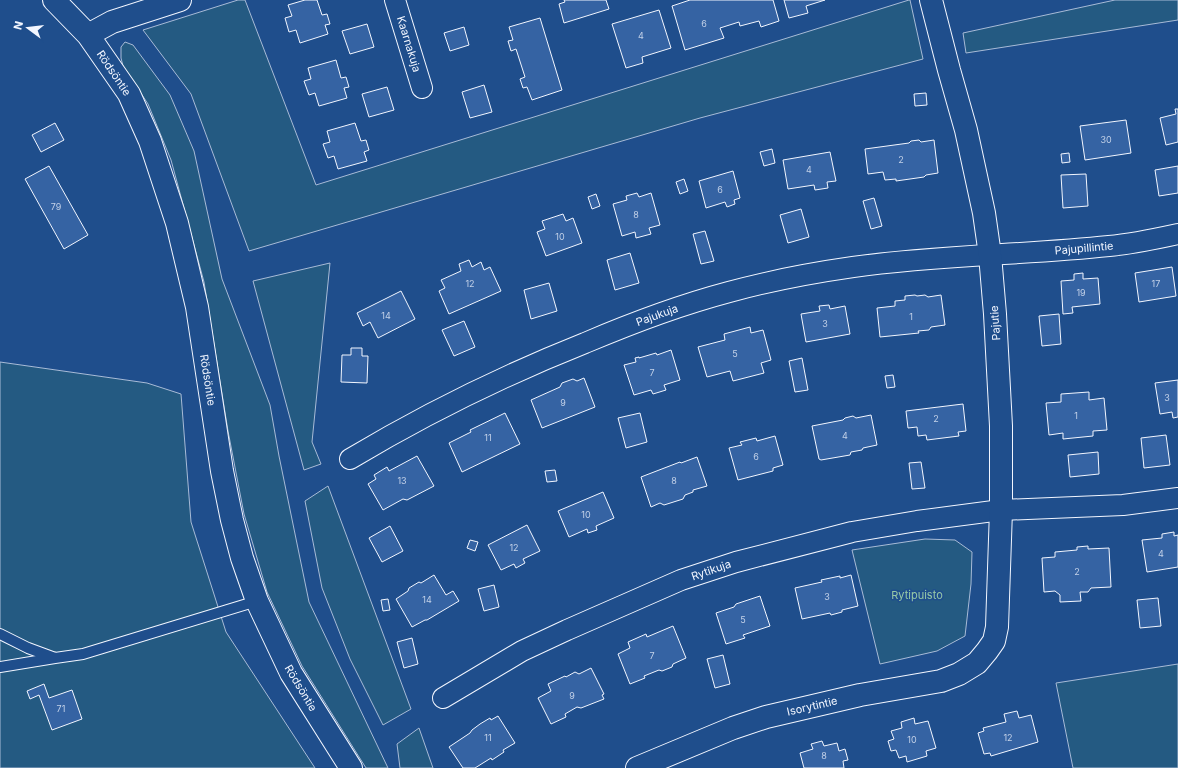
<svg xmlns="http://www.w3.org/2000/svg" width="1178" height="768" viewBox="0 0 1178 768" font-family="Inter,sans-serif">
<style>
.green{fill:#245a82;stroke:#a8bbd7}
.building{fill:#3563a3;stroke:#f2f6ff}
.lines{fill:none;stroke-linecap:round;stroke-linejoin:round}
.service-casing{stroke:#f2f6ff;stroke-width:12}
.minor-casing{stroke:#f2f6ff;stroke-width:22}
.tertiary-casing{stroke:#f2f6ff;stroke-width:24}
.service{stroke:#1f4e8c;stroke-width:10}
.minor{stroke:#1f4e8c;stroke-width:20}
.tertiary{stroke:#1f4e8c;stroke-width:22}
.labels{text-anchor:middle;stroke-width:3;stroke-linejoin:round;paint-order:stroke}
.number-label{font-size:9px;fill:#c3d1e8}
.street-label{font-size:11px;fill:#f2f6ff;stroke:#1f4e8c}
.park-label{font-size:11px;fill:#97c8a6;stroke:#1f4e8c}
</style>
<rect width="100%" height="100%" fill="#1f4e8c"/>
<path class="green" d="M238 0H245L316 185 909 0H910L923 59 700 118 249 251 191 94 143 30Z
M1115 0H1178V20L966 53 963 33Z
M125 42 133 45 170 95 194 151 222 279 270 405 279 456 309 602 388 768H366L302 666 267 592 244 514 228 431 204 282 171 160 148 104 123 66 121 58V47Z
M330 263 312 442 321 464 304 470 253 281Z
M0 362 147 383 181 394 191 522 226 632 315 768H0Z
M328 486 411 709 383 725 350 659 322 588 305 501Z
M925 539 955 540 972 552 971 584 965 636 937 651 880 664 852 550Z
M1178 664V768H1073L1056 683Z
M419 728 433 768H400L397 744Z"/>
<path class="building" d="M305 0H317L322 15 327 14 330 24 325 25 328 34 300 43 296 30 289 32 285 18 292 16 288 5Z
M564 0H606L609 9 564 23 559 4 565 2Z
M690 0H773L779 21 761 27 759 21 740 26 739 22 720 28 724 38 685 50 672 6Z
M784 0H825L806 6 808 13 789 18Z
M659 10 671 48 642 57 643 63 626 68 612 24Z
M540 18 562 90 532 100 527 87 523 88 520 79 525 77 516 49 511 51 508 41 513 40 509 27Z
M367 24 374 47 350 54 342 31Z
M464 27 469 45 450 51 444 33Z
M336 60 341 78 346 77 349 87 344 88 347 98 319 106 315 93 309 95 304 81 311 79 308 68Z
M484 85 492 112 470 118 462 92Z
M387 87 394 110 369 117 362 94Z
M926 93 927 105 915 106 914 94Z
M1175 109H1178V142L1166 145 1160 118 1176 114Z
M1126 120 1131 153 1085 160 1080 126Z
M55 123 64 140 41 152 32 135Z
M355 123 361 141 366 140 369 150 364 152 367 161 338 169 334 156 328 158 323 144 330 142 327 131Z
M919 140 921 142 934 140 938 173 926 175 924 177 896 181V179L885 180 883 172 868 174 865 149 909 143 911 141Z
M772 149 775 163 764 166 760 152Z
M830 152 836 181 827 182 828 188 815 190 814 185 788 189 783 160Z
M1069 153 1070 162 1062 163 1061 154Z
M49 166 88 235 64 249 25 179Z
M1178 166V193L1159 196 1155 170Z
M733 171 740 198 734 200 735 204 727 207 725 202 706 208 699 181Z
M1086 174 1088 206 1063 208 1061 175Z
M684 179 688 191 680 194 676 182Z
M637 193 639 197 651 193 660 225 649 228 651 234 636 238 635 232 622 236 613 204 627 200 626 196Z
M596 194 600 206 592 209 588 197Z
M874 198 882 226 871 229 863 201Z
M801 209 809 237 788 243 780 215Z
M563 214 566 221 573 218 582 243 546 256 537 232 545 229 542 221Z
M705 231 714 261 701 264 693 234Z
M630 253 639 283 615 290 607 260Z
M469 260 472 267 481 262 484 270 490 267 501 291 449 314 439 291 445 288 441 280 461 271 459 264Z
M1172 267 1176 296 1139 302 1135 273Z
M1083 273V279L1098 278 1100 304 1072 307 1073 313 1063 314 1061 281 1074 280V274Z
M549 283 557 311 531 319 524 290Z
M401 291 415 319 378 338 370 322 363 326 357 313Z
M915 295 917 296 925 295 928 297 941 295 945 325 931 327 929 330 918 331 919 333 880 337 877 308 895 306V301L905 300V296Z
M829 305 830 309 845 306 850 334 806 342 801 314 820 311 819 306Z
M1059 314 1061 344 1042 346 1039 316Z
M464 321 475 347 454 356 442 330Z
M750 327 751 333 763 330 771 360 761 363 764 373 733 381 730 371 707 377 698 347 725 340 724 334Z
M351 348H362V356H368L367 383 341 382 342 355H351Z
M671 350 680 380 664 385 666 390 653 394 651 390 634 395 624 365 636 362 635 358 639 357V358L656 353 657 355Z
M802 358 808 390 795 392 789 361Z
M893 375 895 387 887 388 885 376Z
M584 378 595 407 542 428 531 400 560 387 562 383 573 379 577 381Z
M1178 380V417L1173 418 1172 412 1160 414 1155 383Z
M1089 392V400L1104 398 1107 430 1093 431V436L1063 439V433L1049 435 1046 403 1061 402V394Z
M963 404 966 431 958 432 959 436 927 440 926 435 918 436 917 427 908 428 906 411Z
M505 413 520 444 462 472 449 443 471 432 470 430Z
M640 413 647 442 626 448 618 418Z
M871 415 877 445 863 448 862 450 851 452 850 455 821 460 819 459 812 426 843 420 845 418 853 416 856 418Z
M1166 435 1170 465 1144 468 1141 438Z
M775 436 783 465 773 468V471L738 480 729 448 742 445 740 442 756 438 757 441Z
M1098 452 1099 474 1070 477 1068 455Z
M417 456 434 486 407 500 403 499 383 510 368 484 376 479 374 475 387 467 389 471Z
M697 457 707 486 693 490V492L685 495 683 499 664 505 660 503 651 507 641 477 680 462 681 463Z
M921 462 925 488 912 489 909 463Z
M555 470 557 481 547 482 545 471Z
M603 492 614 518 596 526 597 530 588 533 587 529 569 537 558 511Z
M527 525 540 551 523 559 525 563 516 568 514 564 501 570 488 545Z
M390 526 403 551 382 562 369 538Z
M1174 532V536L1178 535V567L1147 572 1142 540 1162 538V534Z
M470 540 478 542 475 551 467 548Z
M1088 546V549L1109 548 1111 587 1091 588 1088 592H1080L1081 601 1060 602V595L1055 591 1044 592 1042 558 1055 557V552L1077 550V547Z
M434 575 446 595 453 591 459 601 427 620H425L412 627 396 599 408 591 409 588 419 582 421 583Z
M851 575 858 606 842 610V612L831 615 830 613 802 619 795 588 822 582 821 580 840 576V578Z
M494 585 499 607 484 611 478 589Z
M760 596 770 626 743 635 745 638 726 644 716 613 734 607 736 604Z
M1158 598 1161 626 1140 628 1137 600Z
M388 599 390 610 383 611 381 600Z
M673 626 686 658 673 664 672 667 662 671 659 670 644 676 645 678 630 684 618 654 630 648 628 642 646 634 647 637Z
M412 638 418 664 404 668 397 642Z
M723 655 730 684 715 688 707 659Z
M591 668 604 694 602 695 604 699 581 708 577 707 565 714 566 717 551 724 538 698 551 691 548 684 565 676 566 677 575 672 579 674Z
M44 684 49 698 72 690 82 719 52 730 39 695 30 699 27 691Z
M1017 711 1019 718 1031 715 1038 742 991 756 990 753 984 754 978 733 984 731 983 728 1006 722 1004 714Z
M498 716 515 743 503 750 504 752 492 760 491 758 475 768H463L449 747 470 733 472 730 480 724 490 718 491 720Z
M914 718 915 724 928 721 936 748 926 751 927 756 907 762 906 756 899 758 896 750 891 751 888 741 894 739 891 731 902 728 901 722Z
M822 741 824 746 837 743 839 751 845 749 848 760 843 761 844 768H804L800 753 813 749 811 744Z"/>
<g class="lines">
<defs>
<path id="service" d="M0 634 28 648 55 658 83 654 257 601
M0 667 55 658"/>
<path id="minor" d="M395 0 422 88
M350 459C427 413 502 376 585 343 632 323 680 305 729 292 769 281 811 273 853 267 938 255 1024 255 1109 246 1132 244 1155 239 1178 234
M443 698 522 651 567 630 681 580 736 562 852 532 917 521 1001 510 1123 505 1178 498"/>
<path id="tertiary" d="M54 0 88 35 129 94 150 141 177 223 197 307 222 471 232 520 242 558 257 601 291 673 351 768
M88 35 112 22 180 0
M637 768 733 728 766 717 860 695 941 681 959 674 977 663 987 651 994 641 997 627 1001 510V426L995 314 990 255 984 213 966 130 949 70 931 0"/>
</defs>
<use href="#service" class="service-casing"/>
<use href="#minor" class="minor-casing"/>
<use href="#tertiary" class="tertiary-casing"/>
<use href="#service" class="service"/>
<use href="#minor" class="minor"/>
<use href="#tertiary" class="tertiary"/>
</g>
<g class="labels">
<g class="number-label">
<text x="704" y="27">6</text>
<text x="641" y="39">4</text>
<text x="1106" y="143">30</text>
<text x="901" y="163">2</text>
<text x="809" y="173">4</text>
<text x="720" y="193">6</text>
<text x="56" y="210">79</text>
<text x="636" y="218">8</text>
<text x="560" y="240">10</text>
<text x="470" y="287">12</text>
<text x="1156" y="287">17</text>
<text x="1081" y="296">19</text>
<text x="386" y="319">14</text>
<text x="911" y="320">1</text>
<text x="825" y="327">3</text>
<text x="735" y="357">5</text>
<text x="652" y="376">7</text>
<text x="1167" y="401">3</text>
<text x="563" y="406">9</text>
<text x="1076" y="419">1</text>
<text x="936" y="422">2</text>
<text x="845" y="439">4</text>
<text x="488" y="441">11</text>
<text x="756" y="460">6</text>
<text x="402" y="484">13</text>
<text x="674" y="484">8</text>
<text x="586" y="518">10</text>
<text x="514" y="551">12</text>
<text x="1161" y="557">4</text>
<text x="1077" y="575">2</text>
<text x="827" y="600">3</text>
<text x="427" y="603">14</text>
<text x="743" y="623">5</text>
<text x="652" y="659">7</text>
<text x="572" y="699">9</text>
<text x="61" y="712">71</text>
<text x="488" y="741">11</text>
<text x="1008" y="741">12</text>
<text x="912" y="743">10</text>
<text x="824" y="759">8</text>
</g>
<g class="street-label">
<text transform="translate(409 44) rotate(73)" y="4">Kaarnakuja</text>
<text transform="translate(114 73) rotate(56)" y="4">Rödsöntie</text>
<text transform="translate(1084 248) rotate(-5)" y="4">Pajupillintie</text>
<text transform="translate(657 315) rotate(-20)" y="4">Pajukuja</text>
<text transform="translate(995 323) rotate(-94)" y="4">Pajutie</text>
<text transform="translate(208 380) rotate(81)" y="4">Rödsöntie</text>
<text transform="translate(711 570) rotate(-19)" y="4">Rytikuja</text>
<text transform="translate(301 688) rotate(59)" y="4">Rödsöntie</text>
<text transform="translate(812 706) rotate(-13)" y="4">Isorytintie</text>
</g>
<g class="park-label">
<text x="917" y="599">Rytipuisto</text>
</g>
</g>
<g transform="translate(28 28) rotate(285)" stroke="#1f4e8c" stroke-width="3" paint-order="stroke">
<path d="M0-3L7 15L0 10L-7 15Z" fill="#f2f6ff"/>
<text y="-6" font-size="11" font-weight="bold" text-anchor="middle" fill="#f2f6ff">N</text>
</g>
</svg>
